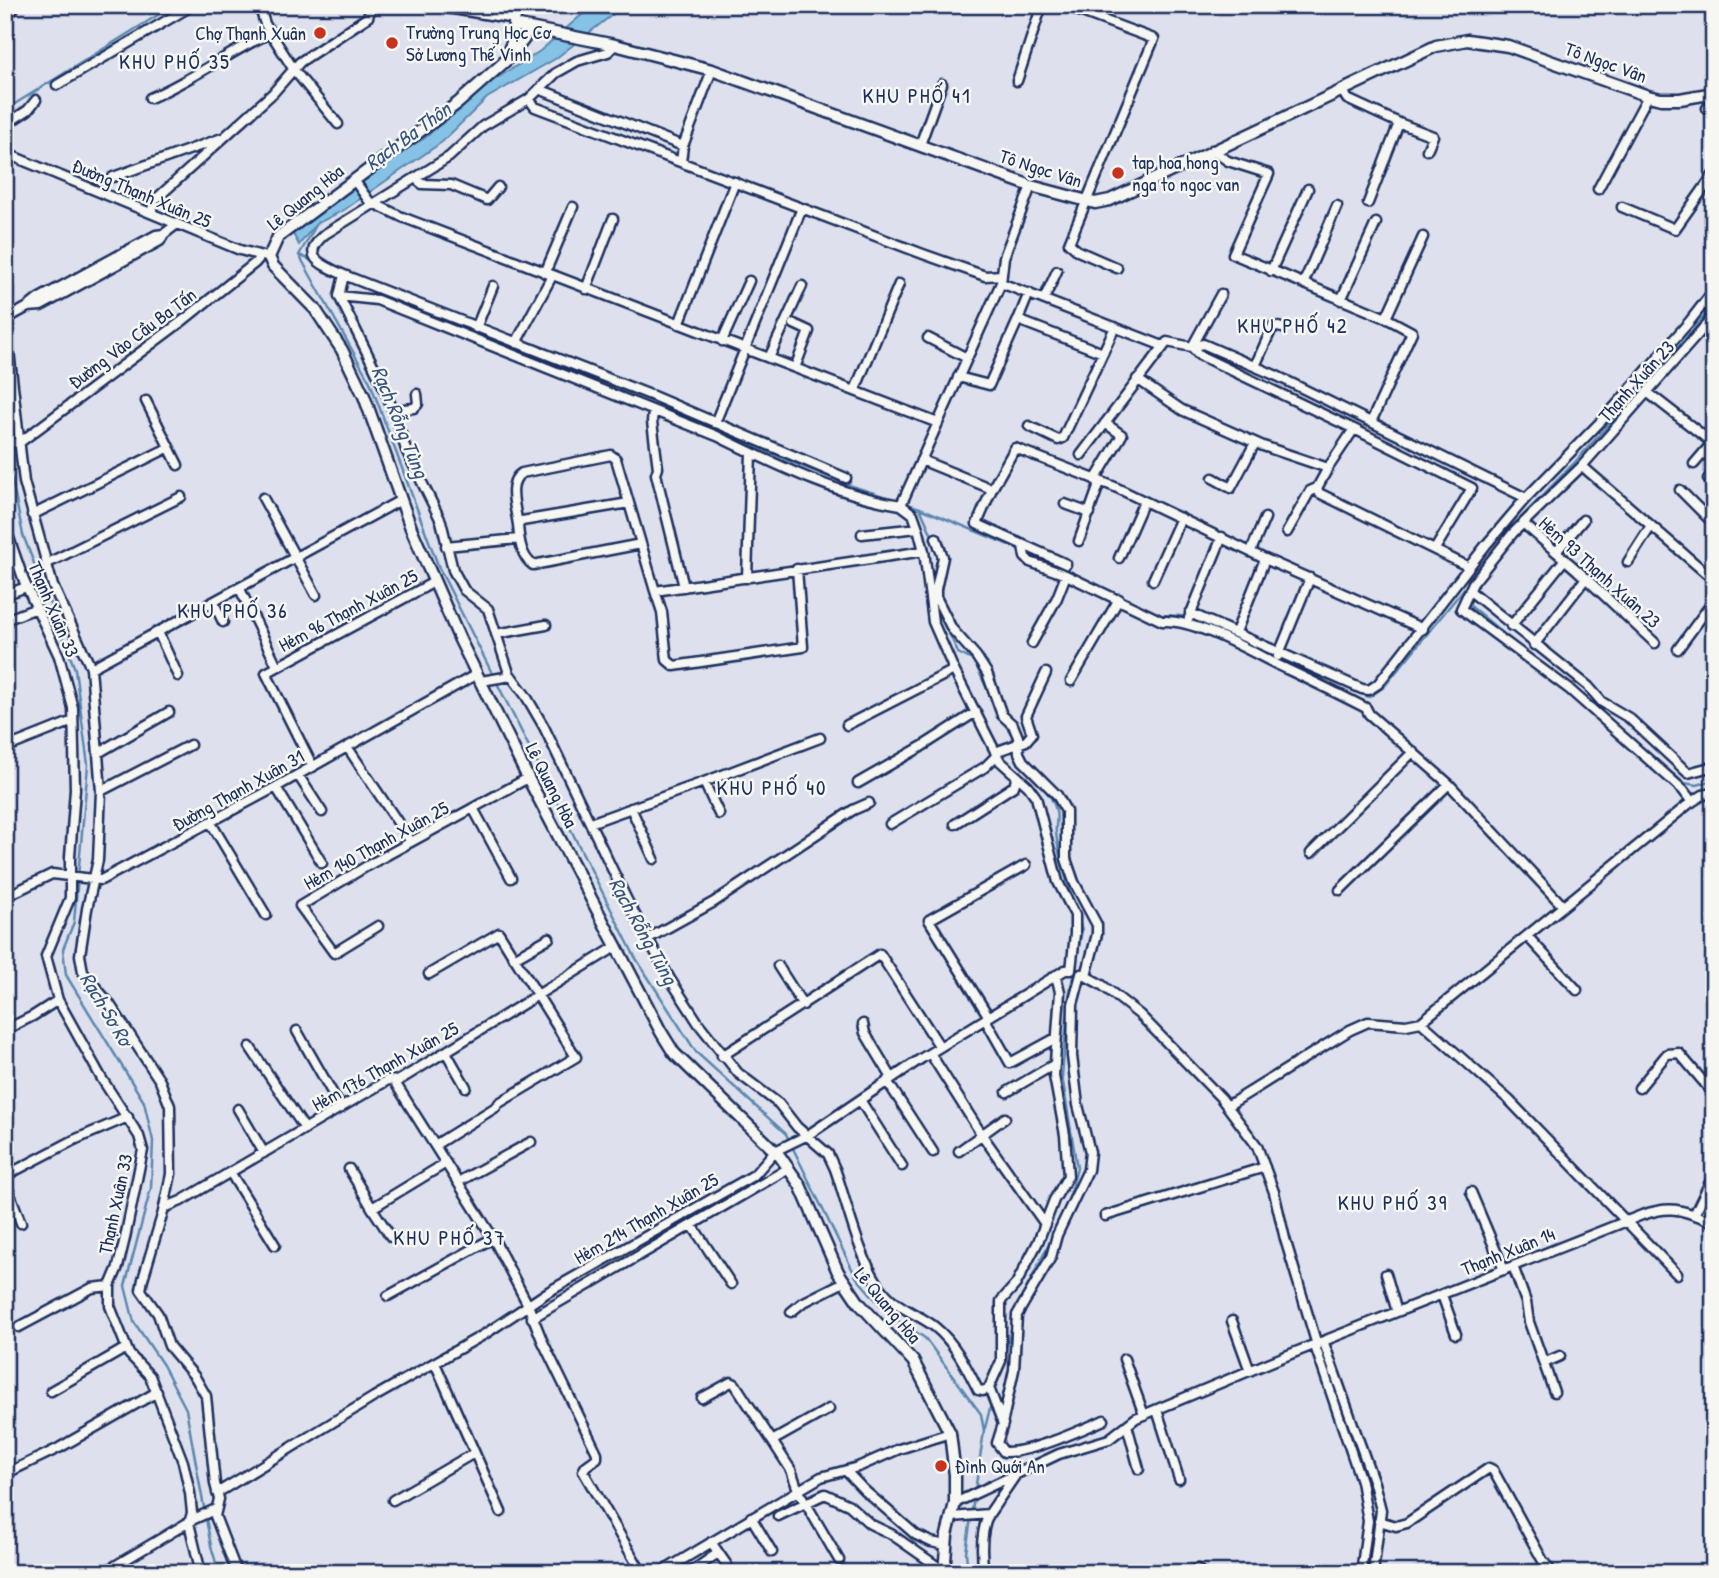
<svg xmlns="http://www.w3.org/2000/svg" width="1719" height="1578" viewBox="0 0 1719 1578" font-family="'Patrick Hand',sans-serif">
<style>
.water{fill:#85c2e5;stroke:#5b87af;stroke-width:2}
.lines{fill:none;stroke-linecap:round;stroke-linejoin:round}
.stream{stroke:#5b87af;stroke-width:2.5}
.minor-casing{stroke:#1b2f5e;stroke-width:13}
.tertiary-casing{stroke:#1b2f5e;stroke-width:15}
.minor{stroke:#f6f6f2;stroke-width:8}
.tertiary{stroke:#f6f6f2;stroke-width:10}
.poi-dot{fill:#c8321e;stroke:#f6f6f2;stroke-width:2.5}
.labels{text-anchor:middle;stroke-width:5;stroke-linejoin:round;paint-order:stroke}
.poi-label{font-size:19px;fill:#1b2f5e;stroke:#f6f6f2;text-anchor:start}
.street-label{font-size:19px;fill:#1b2f5e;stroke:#f6f6f2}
.neighbourhood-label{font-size:21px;letter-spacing:2px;fill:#1b2f5e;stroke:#f6f6f2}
.water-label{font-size:21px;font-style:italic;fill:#365480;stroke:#f6f6f2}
</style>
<rect width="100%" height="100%" fill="#dee1ed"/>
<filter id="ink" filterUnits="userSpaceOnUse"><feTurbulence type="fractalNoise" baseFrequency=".0143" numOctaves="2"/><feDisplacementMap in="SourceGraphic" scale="14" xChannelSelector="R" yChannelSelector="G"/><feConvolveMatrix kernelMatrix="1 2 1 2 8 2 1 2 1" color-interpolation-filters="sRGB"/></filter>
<g filter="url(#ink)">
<path class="water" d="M593 5H625L555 59 487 98 442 142 344 210 316 224 299 245 293 234 297 227 352 189 390 158 425 138 475 92 540 51Z"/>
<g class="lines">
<path class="stream" d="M5 110 174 5
M299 255 315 262
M299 255 370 382 439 568 635 957 696 1052 786 1134 856 1277 888 1314 925 1338 981 1414 984 1431 975 1491
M299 255 318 222
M368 289 649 400 789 461 849 485 920 508 1021 550
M5 446 23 535 75 669 88 765 74 922 63 949 66 975 144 1102 153 1141 151 1188 125 1286 134 1322 163 1365 186 1409 211 1546 219 1573
M920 508 934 540
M937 550 938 564
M1027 553 1066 571
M1477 571 1509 530 1575 462 1693 330 1714 304
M1460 594 1468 604 1527 653
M1122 598 1161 615 1181 616 1234 637
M946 626 958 653 974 661 994 704
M1250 644 1369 697 1384 687 1471 580
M1002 720 1012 735 1014 745
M1643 749 1684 783 1697 785 1714 780
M1016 755C1025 776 1052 788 1056 811 1058 818 1055 826 1056 833 1059 858 1067 882 1075 906
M1076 961 1082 930 1078 916
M1068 1202 1077 1168 1062 1076 1069 996 1074 971
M1016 1309 1054 1234
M1005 1353 1013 1322
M994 1394 999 1373
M985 1428 991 1404
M968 1573 966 1552 974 1497"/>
<defs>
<path id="minor" d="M259 5 265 24 294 70 338 124
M428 5 515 19
M1063 5 1154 39 1069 243 1078 251 1117 268
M8 16 16 5
M615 45 608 52 577 61 556 73 529 99 483 126 449 157 325 234C298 257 323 265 344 275L653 396 846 478
M1017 81 1042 5
M57 85 193 5
M539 89 683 146
M1342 91 1347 99 1399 123 1368 203
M150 98C192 80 229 52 270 33
M529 99 535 107 923 254 985 276 1002 275
M1707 108 1714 110
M1399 123 1433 136 1427 150
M5 125 28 110 36 100
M920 145 942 84
M1212 150 1228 161 1269 174 1233 254 1386 318 1412 332 1371 422
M5 153 240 250 266 257
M681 162 683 146 712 70
M113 177 222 138
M415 178 422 184 451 185 487 200 498 187
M354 180 369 201 402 217 938 423
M1031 186 1004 257 1001 283 901 505 913 514 918 528 924 551 933 622 954 670 1000 761 1028 786 1036 797 1058 882 1075 915V934L1071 970
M1598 189 1648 96
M1622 207 1675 229 1714 174
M151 213 155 200 273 93 300 62 368 17 372 5
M164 234 156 235 38 299 28 307 41 306 160 241 164 234 177 224
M1271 271 1308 189
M545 273 573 207
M344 275 339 296 382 383 398 423 406 450 441 521 453 570 464 590 488 609 509 673 526 696 544 727 627 900 670 979 699 1024 738 1073 779 1104 797 1127 828 1154 835 1169C848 1206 860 1265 886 1294 899 1309 920 1315 935 1327 955 1343 967 1368 978 1390L983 1391 989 1388
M1304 282 1337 206
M1001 283 1163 346
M586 289 613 219
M1029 293 1018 320 1103 353
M339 296 377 300 717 436C775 464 836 495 901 505
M1044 299 1057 271
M1341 300 1376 223
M5 316 24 482 53 586 91 668 101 791 98 860 87 909 80 955 83 972 109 1003 160 1081 170 1106 171 1174 163 1212 143 1279 141 1290 158 1314 169 1346 195 1377 206 1396 215 1484 219 1499 215 1516 237 1573
M1386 318 1423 237
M6 319 28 307
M679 324 735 182
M794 324 809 331 795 368
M476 328 493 286
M928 338 967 358
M722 341 749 281
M516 343 552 276
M1192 347 1199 355 1354 429 1472 488 1435 549
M1192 347 1221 294
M769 358 802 286
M1255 366 1273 326 1282 328
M958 377 989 385 1018 320
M1137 379 1182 410 1263 446 1328 468 1317 488 1319 493 1469 567
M855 390 899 284
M1647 392 1714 444
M146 401 178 465
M393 410 414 408 418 404 417 394
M653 411 652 422 658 468 656 474 684 587
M715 423 802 208
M1029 426 1058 440 1063 438 1115 327
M5 442 19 443 185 319 255 263 261 256
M1081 455 1167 342 1192 347 1203 344 1277 376 1526 498
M921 460 992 489 977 524 1066 564
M1694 464 1712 443
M1582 466 1714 580
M1328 468 1354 429
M1213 478 1231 488 1255 443
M1708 479 1714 472
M1095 480 1122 435 1105 423
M992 489 1015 448 1115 487 1265 559 1423 629
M1680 490 1714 524
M263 498 316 595
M629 503 522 521 518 525C519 539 521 557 533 565L641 544
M1065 504 1090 513
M32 515 168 448
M1524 524 1577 570 1655 643
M518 525C516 509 506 482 522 473L611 455 616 459 655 591 924 551
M5 526 24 581 59 656 73 708 75 789 70 857V898L46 956 58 1000 102 1079 139 1136 143 1150 125 1238 118 1267 110 1286V1306L129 1354 150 1376 183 1462 190 1493 192 1513 189 1523 201 1573
M1287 532 1310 491 1317 488
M862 534 918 528
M936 538 943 557 936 589V597L952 629 976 656 987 673 1002 715 1013 725 1018 737 1019 753 1023 761 1057 795 1066 811V859L1074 882 1097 925V934L1086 976
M1079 541 1100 482
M446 546 519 539
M1023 546 1025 557 1030 562 1066 575 1162 621C1195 619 1248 650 1278 665 1308 679 1337 693 1366 708L1369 714 1449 784 1563 906
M1251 551 1265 518
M1556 552 1583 520
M1119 558 1144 501
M1628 562 1651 526
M46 564 181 497
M747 578 751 453
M1153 580 1181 518
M240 589 277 666
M655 591 662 612 667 660 674 666 803 647 797 569
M1470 591 1588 686 1602 702 1629 718 1688 773 1714 766
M5 595 26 587
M214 603 223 622
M1190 613 1362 689 1369 690 1378 684 1486 545 1526 498 1611 411 1690 321 1714 290
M1189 618 1222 537
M5 620 37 608
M1511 626 1565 559
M158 632 178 676
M1236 632 1265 559
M496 634 546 625
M1032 643 1057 598 1066 575
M1534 645 1586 578
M1678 649 1714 600
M1278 656 1310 578
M91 668 401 500
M481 681 511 676
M1071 681 1119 599
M847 725 954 670
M5 748 73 721
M348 748 411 842
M995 752 1026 741 1032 734 1026 716 1046 673
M98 753 169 712
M313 767 266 673 434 582
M298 775 322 812
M704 782 820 738
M858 783 921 747 976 712
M276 787 322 863
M101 791 190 745
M1692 802 1683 790 1569 689 1461 609 1473 583 1513 533 1582 466 1714 316
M473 808 511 878
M631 808 654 859
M211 823 266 915
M590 823 704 782 719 814
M890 824 985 767 997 755
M955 824 1014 786 1017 776
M1311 853 1413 752
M1340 890 1449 784
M5 897 52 874 101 880 276 787 477 674
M378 926 334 953 300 906 367 866 528 778
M1527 936 1577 990
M649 938 714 902 853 810 869 803
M514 958 549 938
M778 966 803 1005
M429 974 499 933 576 1057 499 1103
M1082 974 1102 985 1140 1015 1221 1098 1257 1146 1274 1192 1285 1239 1317 1345
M1056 975 1060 992 1054 1076 1065 1135 1068 1176 1054 1200 1038 1242 1016 1284 1001 1301V1361L989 1388 1003 1424 997 1443 1004 1452C1030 1453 1079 1431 1104 1420
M989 1017 929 920 1026 865
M985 1019 1010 1063 1056 1038
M1421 1022 1509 1100 1677 1274
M863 1024 865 1033 892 1078
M5 1030 33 1016 58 1000
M297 1031 341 1108
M250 1047 305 1129
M446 1052 466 1087
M930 1053 982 1135 1045 1224
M722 1056 880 954 940 1047
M394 1081 493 1238 528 1305 542 1340 597 1453V1458L586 1466 583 1471 642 1573
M887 1081 933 1152
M1639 1088 1667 1054 1679 1053 1707 1086 1714 1089
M1007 1092 1055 1064
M860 1100 902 1166
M1227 1106 1350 1030 1368 1022 1406 1025 1421 1022 1690 803 1703 795 1714 793
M238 1109 264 1153
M435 1145 496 1107
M959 1151 1005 1118
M349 1169 372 1208
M230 1172 275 1245
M5 1176 74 1140 128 1117
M5 1181 21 1223
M458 1182 531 1142
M1471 1192 1504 1270
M164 1208 181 1201 388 1080 398 1081 617 946
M1694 1215 1714 1174
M1105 1216 1265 1167
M692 1225 731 1284
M391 1237 372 1208 446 1163
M1513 1266 1526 1302 1529 1322 1554 1392
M1386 1274 1397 1312
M1442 1295 1456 1334
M388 1296 493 1238
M791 1312 802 1303 844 1282
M532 1318 789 1168
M1232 1321 1250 1371
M19 1327 92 1288 110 1286
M1324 1343 1374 1483 1381 1510 1373 1573
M1315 1346 1361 1481 1368 1521 1361 1573
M1124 1359 1144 1415
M435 1363 501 1512
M1544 1363 1560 1356
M51 1391 126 1348
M702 1398 731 1382 735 1384 791 1470 798 1490 839 1560
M1157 1410 1179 1479
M1003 1420 1014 1370 1017 1315 1051 1257 1057 1235 1088 1170 1090 1152 1078 1105 1072 1056 1073 1004 1081 974
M1127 1425 1139 1469
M772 1441 829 1409
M846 1471 864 1490 916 1535 931 1542 946 1545
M5 1474 59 1448 157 1392
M217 1493 374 1397 485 1334 548 1292 754 1175 775 1151 808 1135 922 1058 1065 970H1071
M393 1500 474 1453
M955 1503 1059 1454 1109 1439 1136 1418 1273 1361 1642 1215C1674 1204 1684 1211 1714 1222
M778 1516 825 1494 849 1505 870 1524 891 1534 944 1571
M751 1517 772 1552
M952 1517 989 1514 1017 1473
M1379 1521 1396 1526 1407 1523 1489 1468 1493 1470 1543 1561 1552 1573
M711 1542 727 1565
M103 1573 194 1519 216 1509
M660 1573 821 1477 858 1467 899 1449 950 1433
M689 1573 718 1553
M984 1573C981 1553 980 1532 989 1514
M1186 1573 1197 1569 1202 1573"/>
<path id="tertiary" d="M516 5 514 25 615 45 712 70 1031 186 1095 203 1110 200 1436 46 1467 40 1508 46 1648 96 1661 99H1680L1714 93
M526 29 524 39 510 57 458 103 278 237 269 257 273 266 315 309 342 350 364 396 411 528 460 640 528 778 661 1032 674 1053 779 1155 800 1185 838 1272 859 1303 913 1361 950 1433 955 1475V1503L947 1535 944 1573
M505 60 513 40 514 25"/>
</defs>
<use href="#minor" class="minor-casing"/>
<use href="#tertiary" class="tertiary-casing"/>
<use href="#minor" class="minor"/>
<use href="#tertiary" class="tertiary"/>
</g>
</g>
<g class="poi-dot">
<circle cx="320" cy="33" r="7"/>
<circle cx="392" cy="43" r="7"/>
<circle cx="1118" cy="173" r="7"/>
<circle cx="941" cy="1466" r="7"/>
</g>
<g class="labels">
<g class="poi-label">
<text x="406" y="39">Trường Trung Học Cơ<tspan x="406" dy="22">Sở Lương Thế Vinh</tspan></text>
<text x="306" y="40" text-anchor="end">Chợ Thạnh Xuân</text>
<text x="1132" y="169">tap hoa hong<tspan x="1132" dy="22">nga to ngoc van</tspan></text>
<text x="955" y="1473">Đình Quới An</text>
</g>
<g class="street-label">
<text transform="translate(1606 62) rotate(20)" y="7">Tô Ngọc Vân</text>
<text transform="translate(1041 168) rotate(18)" y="7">Tô Ngọc Vân</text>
<text transform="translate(142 193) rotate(23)" y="7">Đường Thạnh Xuân 25</text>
<text transform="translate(305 197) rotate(-39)" y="7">Lê Quang Hòa</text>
<text transform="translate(132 338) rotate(-37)" y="7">Đường Vào Cầu Ba Tấn</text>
<text transform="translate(1636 381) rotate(-48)" y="7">Thạnh Xuân 23</text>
<text transform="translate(1600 572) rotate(42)" y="7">Hẻm 93 Thạnh Xuân 23</text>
<text transform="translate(54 609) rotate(67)" y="7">Thạnh Xuân 33</text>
<text transform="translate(348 610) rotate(-28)" y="7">Hẻm 96 Thạnh Xuân 25</text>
<text transform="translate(552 785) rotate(63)" y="7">Lê Quang Hòa</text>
<text transform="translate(238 790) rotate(-29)" y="7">Đường Thạnh Xuân 31</text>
<text transform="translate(376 845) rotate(-29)" y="7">Hẻm 140 Thạnh Xuân 25</text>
<text transform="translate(385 1066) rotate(-29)" y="7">Hẻm 176 Thạnh Xuân 25</text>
<text transform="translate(115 1204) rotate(-78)" y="7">Thạnh Xuân 33</text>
<text transform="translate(646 1218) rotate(-30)" y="7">Hẻm 214 Thạnh Xuân 25</text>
<text transform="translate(1508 1251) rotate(-22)" y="7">Thạnh Xuân 14</text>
<text transform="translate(888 1305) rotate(50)" y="7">Lê Quang Hòa</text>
</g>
<g class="neighbourhood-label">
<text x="175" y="69">KHU PHỐ 35</text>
<text x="917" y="103">KHU PHỐ 41</text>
<text x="1293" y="333">KHU PHỐ 42</text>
<text x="233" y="618">KHU PHỐ 36</text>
<text x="772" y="795">KHU PHỐ 40</text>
<text x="1393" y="1210">KHU PHỐ 39</text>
<text x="450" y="1245">KHU PHỐ 37</text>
</g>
<g class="water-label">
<text transform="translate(408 136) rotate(-36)" y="7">Rạch Ba Thôn</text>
<text transform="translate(400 422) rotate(68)" y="7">Rạch Rỗng Tùng</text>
<text transform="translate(643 931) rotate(61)" y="7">Rạch Rỗng Tùng</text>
<text transform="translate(106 1009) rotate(59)" y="7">Rạch Sơ Rơ</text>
</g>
</g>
<rect width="1719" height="1578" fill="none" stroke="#f6f6f2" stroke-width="28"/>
<rect x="14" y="14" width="1691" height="1550" fill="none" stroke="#1b2f5e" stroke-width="2.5" filter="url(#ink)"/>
</svg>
